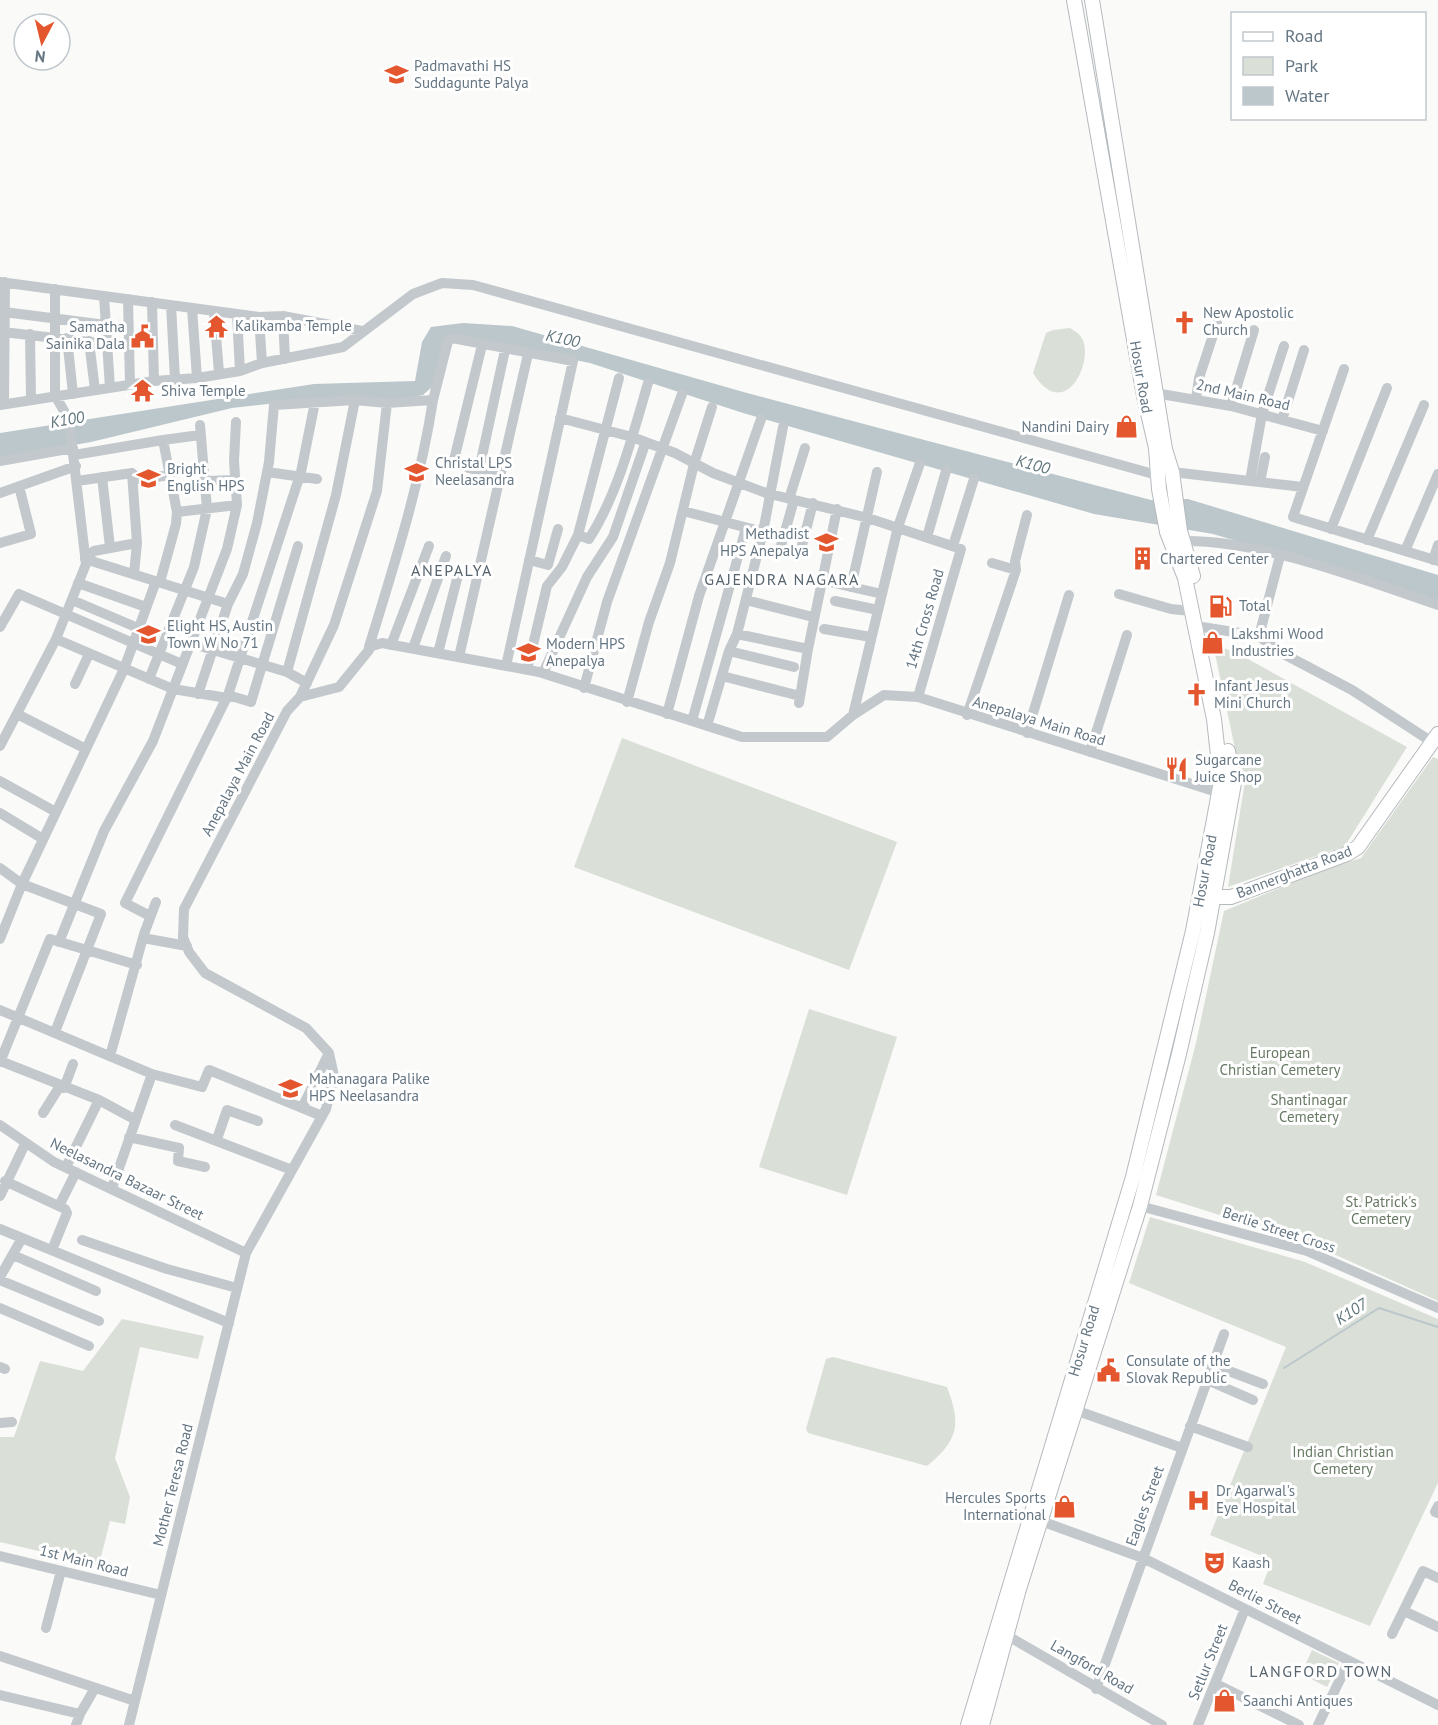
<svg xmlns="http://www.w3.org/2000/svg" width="1438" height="1725" viewBox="0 0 1438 1725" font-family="'PT Sans',sans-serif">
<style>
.green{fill:#dadfd7}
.water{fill:#bbc7cb}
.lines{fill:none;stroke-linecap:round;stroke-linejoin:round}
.stream{stroke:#bbc7cb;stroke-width:2}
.major-casing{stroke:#b5babe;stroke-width:16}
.minor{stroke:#c3c8cc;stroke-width:10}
.major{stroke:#fff;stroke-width:14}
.labels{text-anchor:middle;stroke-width:6;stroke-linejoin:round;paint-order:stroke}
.poi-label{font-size:15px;fill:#657683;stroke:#fff;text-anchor:start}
.street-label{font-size:15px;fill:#657683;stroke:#fff}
.park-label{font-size:15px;fill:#687a64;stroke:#fff}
.water-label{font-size:16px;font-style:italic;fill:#60757c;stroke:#fff}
.neighbourhood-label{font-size:16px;letter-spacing:1.5px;fill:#57646e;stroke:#fff}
</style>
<rect width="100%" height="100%" fill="#fafaf8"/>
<path class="green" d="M1070 328C1073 330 1079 333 1081 337 1096 357 1066 426 1033 373L1046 333 1053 330Z
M1213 644 1239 654 1407 747 1345 846 1228 887 1245 781 1237 758Z
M622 738 897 842 849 970 574 867Z
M1433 757 1438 759V1301L1309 1243 1156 1195 1196 1043 1224 911 1318 872 1361 858Z
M809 1009 897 1037 847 1195 759 1167Z
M1150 1217 1305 1262 1438 1319V1483L1370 1626 1263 1584 1272 1560 1210 1535 1286 1347 1129 1283Z
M122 1319 204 1336 198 1359 140 1347 115 1458 130 1497 125 1524 110 1521 99 1565 0 1542V1437H14L40 1361 83 1371Z
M833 1357 947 1387C961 1424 959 1440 927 1466L808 1433 806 1429 826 1359Z
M1312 1650 1339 1663 1327 1687 1301 1674Z"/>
<path class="water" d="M463 323 512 326 747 393 1151 500 1188 499 1438 575V601L1213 534 1094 514 743 413 590 363 449 335 433 386 423 395 398 400 286 402 232 408 91 442 0 458V433L314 384 415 381 422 342 431 327Z"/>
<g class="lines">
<path class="stream" d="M1284 1368 1379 1308 1438 1327"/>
<defs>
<path id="major" d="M1092 0 1165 449 1172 472 1180 531 1193 576
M1205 897H1231L1347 854 1358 847 1438 734
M968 1725 1133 1177 1193 931 1221 782 1214 719 1185 578 1167 532 1159 489 1156 448 1144 396 1074 0
M982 1725 1019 1589 1140 1206 1179 1054 1207 933 1234 783 1228 751"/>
</defs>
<use href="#major" class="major-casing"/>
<path class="minor" d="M0 282 259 317 283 316 362 331
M104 296 110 388
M128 299 130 384
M152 302 154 381
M171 305 175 379
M192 308 197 378
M214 311 219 373
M4 312 106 325
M237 314 240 371
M283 316 285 359
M259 317 262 363
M3 332 107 344
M30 334 31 400
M67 338 73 394
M89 341 95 390
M482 345 453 464 500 476
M1344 369 1293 517 1438 561
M619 378 578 535 589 539C618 494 633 434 648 383
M1155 393 1231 406 1323 431
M1196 399 1199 378 1217 323
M433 400 448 341 452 338 573 361 506 666
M4 404 5 282
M0 405 154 381 197 378 240 371 262 363 343 347 413 294 442 283 473 285 1157 475
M1231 406 1254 330
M560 418 632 437 675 453 713 473 766 493 868 518 961 549 918 697
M1282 420 1304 350
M163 440 200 435
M74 455 163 440 177 512 176 524 160 582
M0 461 73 448
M479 470 505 350
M267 472 317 479
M1172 472 1303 487
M132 473 137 543
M102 477 110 547
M77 481 132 473 138 479 164 476
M205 481 236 480
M1250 481 1262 414 1284 346
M1260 482 1265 457
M0 493 76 466
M789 499 805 448
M683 511 763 532
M177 512 237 505
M1331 529 1387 388
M927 537 946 471
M1367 540 1424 405
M1182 541C1259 539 1364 580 1438 605
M0 543 31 534 19 486
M953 546 974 479
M780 549 794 500
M1405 551 1438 474
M800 553 813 503
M85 559 228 604
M85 559 94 551 137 543 134 574
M529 560 548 565 558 529
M1433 560 1438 545
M992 563 1016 570
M821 580 882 594
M78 583 146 607
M851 587 877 472
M1119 594 1171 609 1191 611
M72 600 138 628
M746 600 813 617
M835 601 878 610
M0 627 19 594 182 664
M1202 627 1259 636 1278 651 1352 690 1432 742
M824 629 871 637
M737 634 808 649 799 703
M1259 636 1280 556
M56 639 173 689 227 698
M190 643 287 672 307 683
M391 645 429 546
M413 648 446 556
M808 649 837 509
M729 651 794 667
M438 653 458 575
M459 657 528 354
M527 670 547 586 562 567 578 535
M287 672 336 495 355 400
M543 673 587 577 613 537 645 444
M722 676 800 696
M149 679 194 567 207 509 200 425
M75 684 89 654
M584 688 607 602 682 394
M198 694 228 604 243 574 257 523 269 462 274 405 355 400 387 403 433 400C420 485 394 565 369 647
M228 695 251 702 298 546
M300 697 334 625 377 491 387 403
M627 702 649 622 670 563 694 464 712 407
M17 714 86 749
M667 714 699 596 761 419
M853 715 898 527 920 463
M967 715 1016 570 1015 561 1027 515
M692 721 746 528
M707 726 729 651 737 634 763 532 783 427
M1027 733 1069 595
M0 746 56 639 86 564 69 420 55 395V289
M1090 752 1127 635
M0 781 56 812
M0 813 43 839
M0 868 22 884 101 914 55 1032
M150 916 125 903 228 695 301 472 315 402
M143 938 187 946
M0 939 22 884 124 669 156 581
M59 942 104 831 153 741 227 549 237 505 234 461 236 422
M0 1010 152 1074 202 1087 209 1070 322 1116
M110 1056 144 934 156 902
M0 1061 99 1100 136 1120
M0 1062 50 939 137 965
M64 1088 73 1064
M302 1108 329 1053
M43 1113 60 1086
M0 1125 54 1162 246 1253
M175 1125 292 1170
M129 1137 179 1148 178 1161 205 1167
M217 1139 227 1110 258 1121
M66 1167 99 1100
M5 1181 65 1209 67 1213 52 1250
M112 1188 152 1074
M0 1196 25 1144
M59 1206 76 1172
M1140 1206 1307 1251 1438 1308
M0 1229 229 1323
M82 1240 167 1269 237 1288
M13 1255 96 1291
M0 1277 22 1238
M0 1280 99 1321
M0 1308 89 1346
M1213 1365 1263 1384
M0 1367 5 1369
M1207 1380 1253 1400
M1075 1410 1182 1448
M0 1423 12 1422
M1190 1426 1248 1447
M1438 1506 1435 1512 1438 1513
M1041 1521 1143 1558 1438 1705
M0 1556 161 1595
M1404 1611 1438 1627
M46 1628 61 1571
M1001 1632 1162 1725
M1392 1634 1423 1571 1438 1578
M0 1656 135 1701
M1216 1684 1299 1725
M1096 1689 1224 1334
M0 1695 80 1714 76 1725
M80 1714 95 1688
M129 1725 246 1253 326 1109 334 1076 329 1053 306 1028 205 973 189 952 183 937 184 909 287 711 300 697 339 687 369 650V647L382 643 539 672 742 737H827L853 715 884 695 918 697 1220 793
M1198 1725 1245 1609
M1318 1725 1349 1661"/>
<use href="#major" class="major"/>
</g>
<defs>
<symbol id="school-bare" viewBox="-9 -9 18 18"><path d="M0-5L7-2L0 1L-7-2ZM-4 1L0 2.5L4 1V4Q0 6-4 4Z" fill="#e4572e" stroke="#fff" stroke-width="2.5" paint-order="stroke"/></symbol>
<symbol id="church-bare" viewBox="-9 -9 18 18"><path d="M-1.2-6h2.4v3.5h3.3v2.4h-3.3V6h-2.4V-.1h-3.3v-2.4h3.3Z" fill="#e4572e" stroke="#fff" stroke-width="2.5" paint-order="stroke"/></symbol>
<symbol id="temple-bare" viewBox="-9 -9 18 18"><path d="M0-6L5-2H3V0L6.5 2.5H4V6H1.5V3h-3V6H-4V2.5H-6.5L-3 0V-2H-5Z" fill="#e4572e" stroke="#fff" stroke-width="2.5" paint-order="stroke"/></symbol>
<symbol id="civic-bare" viewBox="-9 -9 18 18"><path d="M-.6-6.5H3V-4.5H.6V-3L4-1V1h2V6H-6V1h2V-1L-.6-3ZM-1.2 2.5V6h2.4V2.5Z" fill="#e4572e" stroke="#fff" stroke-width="2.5" paint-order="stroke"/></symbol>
<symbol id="shop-bare" viewBox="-9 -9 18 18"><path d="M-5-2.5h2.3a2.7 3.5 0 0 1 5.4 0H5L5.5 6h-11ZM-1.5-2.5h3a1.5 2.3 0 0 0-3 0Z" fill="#e4572e" stroke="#fff" stroke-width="2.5" paint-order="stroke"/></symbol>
<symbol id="building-bare" viewBox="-9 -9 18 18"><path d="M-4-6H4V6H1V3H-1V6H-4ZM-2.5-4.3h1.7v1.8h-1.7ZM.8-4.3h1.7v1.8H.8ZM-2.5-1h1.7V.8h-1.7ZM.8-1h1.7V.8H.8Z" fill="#e4572e" stroke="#fff" stroke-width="2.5" paint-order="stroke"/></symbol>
<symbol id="fuel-bare" viewBox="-9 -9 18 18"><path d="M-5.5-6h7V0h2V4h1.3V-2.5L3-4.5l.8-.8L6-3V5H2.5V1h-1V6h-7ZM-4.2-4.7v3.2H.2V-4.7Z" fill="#e4572e" stroke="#fff" stroke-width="2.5" paint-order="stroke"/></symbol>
<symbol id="restaurant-bare" viewBox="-9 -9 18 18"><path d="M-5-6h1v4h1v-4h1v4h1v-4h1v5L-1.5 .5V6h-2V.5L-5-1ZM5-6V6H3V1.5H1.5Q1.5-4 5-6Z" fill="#e4572e" stroke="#fff" stroke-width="2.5" paint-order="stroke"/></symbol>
<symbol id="hospital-bare" viewBox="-9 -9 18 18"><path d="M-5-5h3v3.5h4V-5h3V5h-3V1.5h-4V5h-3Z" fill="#e4572e" stroke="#fff" stroke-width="2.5" paint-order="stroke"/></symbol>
<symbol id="theatre-bare" viewBox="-9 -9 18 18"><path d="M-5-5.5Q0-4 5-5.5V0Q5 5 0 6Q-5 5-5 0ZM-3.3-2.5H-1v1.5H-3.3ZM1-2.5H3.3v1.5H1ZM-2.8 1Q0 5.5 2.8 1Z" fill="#e4572e" stroke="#fff" stroke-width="2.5" paint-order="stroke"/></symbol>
</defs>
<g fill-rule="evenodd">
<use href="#school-bare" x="380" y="58" width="33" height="33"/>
<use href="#church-bare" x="1168" y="306" width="33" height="33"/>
<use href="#temple-bare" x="200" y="310" width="33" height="33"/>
<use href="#civic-bare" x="126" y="320" width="33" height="33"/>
<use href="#temple-bare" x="126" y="374" width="33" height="33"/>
<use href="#shop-bare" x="1110" y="410" width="33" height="33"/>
<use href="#school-bare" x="400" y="456" width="33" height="33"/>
<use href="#school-bare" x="132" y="462" width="33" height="33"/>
<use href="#school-bare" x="810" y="526" width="33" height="33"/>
<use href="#building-bare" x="1126" y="542" width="33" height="33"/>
<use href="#fuel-bare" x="1204" y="590" width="33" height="33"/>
<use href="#school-bare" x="132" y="618" width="33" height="33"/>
<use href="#shop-bare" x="1196" y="626" width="33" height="33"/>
<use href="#school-bare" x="512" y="636" width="33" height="33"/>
<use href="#church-bare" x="1180" y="678" width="33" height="33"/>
<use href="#restaurant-bare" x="1160" y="752" width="33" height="33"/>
<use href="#school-bare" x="274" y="1072" width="33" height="33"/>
<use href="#civic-bare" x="1092" y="1354" width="33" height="33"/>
<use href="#hospital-bare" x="1182" y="1484" width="33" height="33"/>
<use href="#shop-bare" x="1048" y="1490" width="33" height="33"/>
<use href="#theatre-bare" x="1198" y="1546" width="33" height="33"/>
<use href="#shop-bare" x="1208" y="1684" width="33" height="33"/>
</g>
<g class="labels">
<g class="poi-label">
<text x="414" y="71">Padmavathi HS<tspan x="414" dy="17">Suddagunte Palya</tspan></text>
<text x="1203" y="318">New Apostolic<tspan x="1203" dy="17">Church</tspan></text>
<text x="235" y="331">Kalikamba Temple</text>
<text x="125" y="332" text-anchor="end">Samatha<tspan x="125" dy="17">Sainika Dala</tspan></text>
<text x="161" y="396">Shiva Temple</text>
<text x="1109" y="432" text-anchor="end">Nandini Dairy</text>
<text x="435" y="468">Christal LPS<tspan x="435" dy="17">Neelasandra</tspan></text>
<text x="167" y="474">Bright<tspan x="167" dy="17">English HPS</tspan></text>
<text x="809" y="539" text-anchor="end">Methadist<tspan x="809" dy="17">HPS Anepalya</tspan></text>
<text x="1160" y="564">Chartered Center</text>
<text x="1239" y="611">Total</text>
<text x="167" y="631">Elight HS, Austin<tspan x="167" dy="17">Town W No 71</tspan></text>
<text x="1231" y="639">Lakshmi Wood<tspan x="1231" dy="17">Industries</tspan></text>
<text x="546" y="649">Modern HPS<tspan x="546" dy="17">Anepalya</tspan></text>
<text x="1214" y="691">Infant Jesus<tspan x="1214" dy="17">Mini Church</tspan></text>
<text x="1195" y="765">Sugarcane<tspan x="1195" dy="17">Juice Shop</tspan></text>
<text x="309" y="1084">Mahanagara Palike<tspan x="309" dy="17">HPS Neelasandra</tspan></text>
<text x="1126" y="1366">Consulate of the<tspan x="1126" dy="17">Slovak Republic</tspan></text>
<text x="1216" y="1496">Dr Agarwal's<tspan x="1216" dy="17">Eye Hospital</tspan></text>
<text x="1046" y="1503" text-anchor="end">Hercules Sports<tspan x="1046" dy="17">International</tspan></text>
<text x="1232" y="1568">Kaash</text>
<text x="1243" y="1706">Saanchi Antiques</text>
</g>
<g class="street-label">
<text transform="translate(1141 377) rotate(80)" y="5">Hosur Road</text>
<text transform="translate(1243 395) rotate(13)" y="5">2nd Main Road</text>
<text transform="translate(925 619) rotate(-74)" y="5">14th Cross Road</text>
<text transform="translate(1039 721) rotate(17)" y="5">Anepalaya Main Road</text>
<text transform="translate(238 774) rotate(-62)" y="5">Anepalaya Main Road</text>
<text transform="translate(1205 871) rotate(-79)" y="5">Hosur Road</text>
<text transform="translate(1294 872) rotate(-21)" y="5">Bannerghatta Road</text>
<text transform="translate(127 1179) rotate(26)" y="5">Neelasandra Bazaar Street</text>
<text transform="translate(1279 1230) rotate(18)" y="5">Berlie Street Cross</text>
<text transform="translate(1084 1341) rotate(-73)" y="5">Hosur Road</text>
<text transform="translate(173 1485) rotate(-76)" y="5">Mother Teresa Road</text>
<text transform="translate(1145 1506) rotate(-70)" y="5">Eagles Street</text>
<text transform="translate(84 1561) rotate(14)" y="5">1st Main Road</text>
<text transform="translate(1265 1602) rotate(27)" y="5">Berlie Street</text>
<text transform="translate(1208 1662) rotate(-68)" y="5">Setlur Street</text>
<text transform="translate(1092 1667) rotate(30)" y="5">Langford Road</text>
</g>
<g class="park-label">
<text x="1280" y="1058">European<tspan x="1280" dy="17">Christian Cemetery</tspan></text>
<text x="1309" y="1105">Shantinagar<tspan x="1309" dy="17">Cemetery</tspan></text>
<text x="1381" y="1207">St. Patrick's<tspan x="1381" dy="17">Cemetery</tspan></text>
<text x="1343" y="1457">Indian Christian<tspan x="1343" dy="17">Cemetery</tspan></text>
</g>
<g class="water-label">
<text transform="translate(563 338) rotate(12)" y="6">K100</text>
<text transform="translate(67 419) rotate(-10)" y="6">K100</text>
<text transform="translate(1033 464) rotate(15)" y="6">K100</text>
<text transform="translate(1351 1311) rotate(-32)" y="6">K107</text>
</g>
<g class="neighbourhood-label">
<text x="452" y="576">ANEPALYA</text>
<text x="782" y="585">GAJENDRA NAGARA</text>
<text x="1321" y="1677">LANGFORD TOWN</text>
</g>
</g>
<rect x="1231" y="12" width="195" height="108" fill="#ffffff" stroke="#c1c8cd" stroke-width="1.5"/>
<rect x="1243" y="32" width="30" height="9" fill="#ffffff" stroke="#c1c8cd" stroke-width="1.5"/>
<text x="1285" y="42" font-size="18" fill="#657683">Road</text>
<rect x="1243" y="57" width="30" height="18" fill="#dadfd7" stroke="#c1c8cd" stroke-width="1.5"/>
<text x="1285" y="72" font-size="18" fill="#657683">Park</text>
<rect x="1243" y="87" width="30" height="18" fill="#bbc7cb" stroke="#c1c8cd" stroke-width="1.5"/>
<text x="1285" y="102" font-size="18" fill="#657683">Water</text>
<g transform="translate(42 42) rotate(187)"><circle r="28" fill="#ffffff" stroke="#c1c8cd" stroke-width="1.5"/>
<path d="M0-4.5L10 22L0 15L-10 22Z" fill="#e4572e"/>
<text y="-9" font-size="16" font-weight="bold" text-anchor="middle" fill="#657683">N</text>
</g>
</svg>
